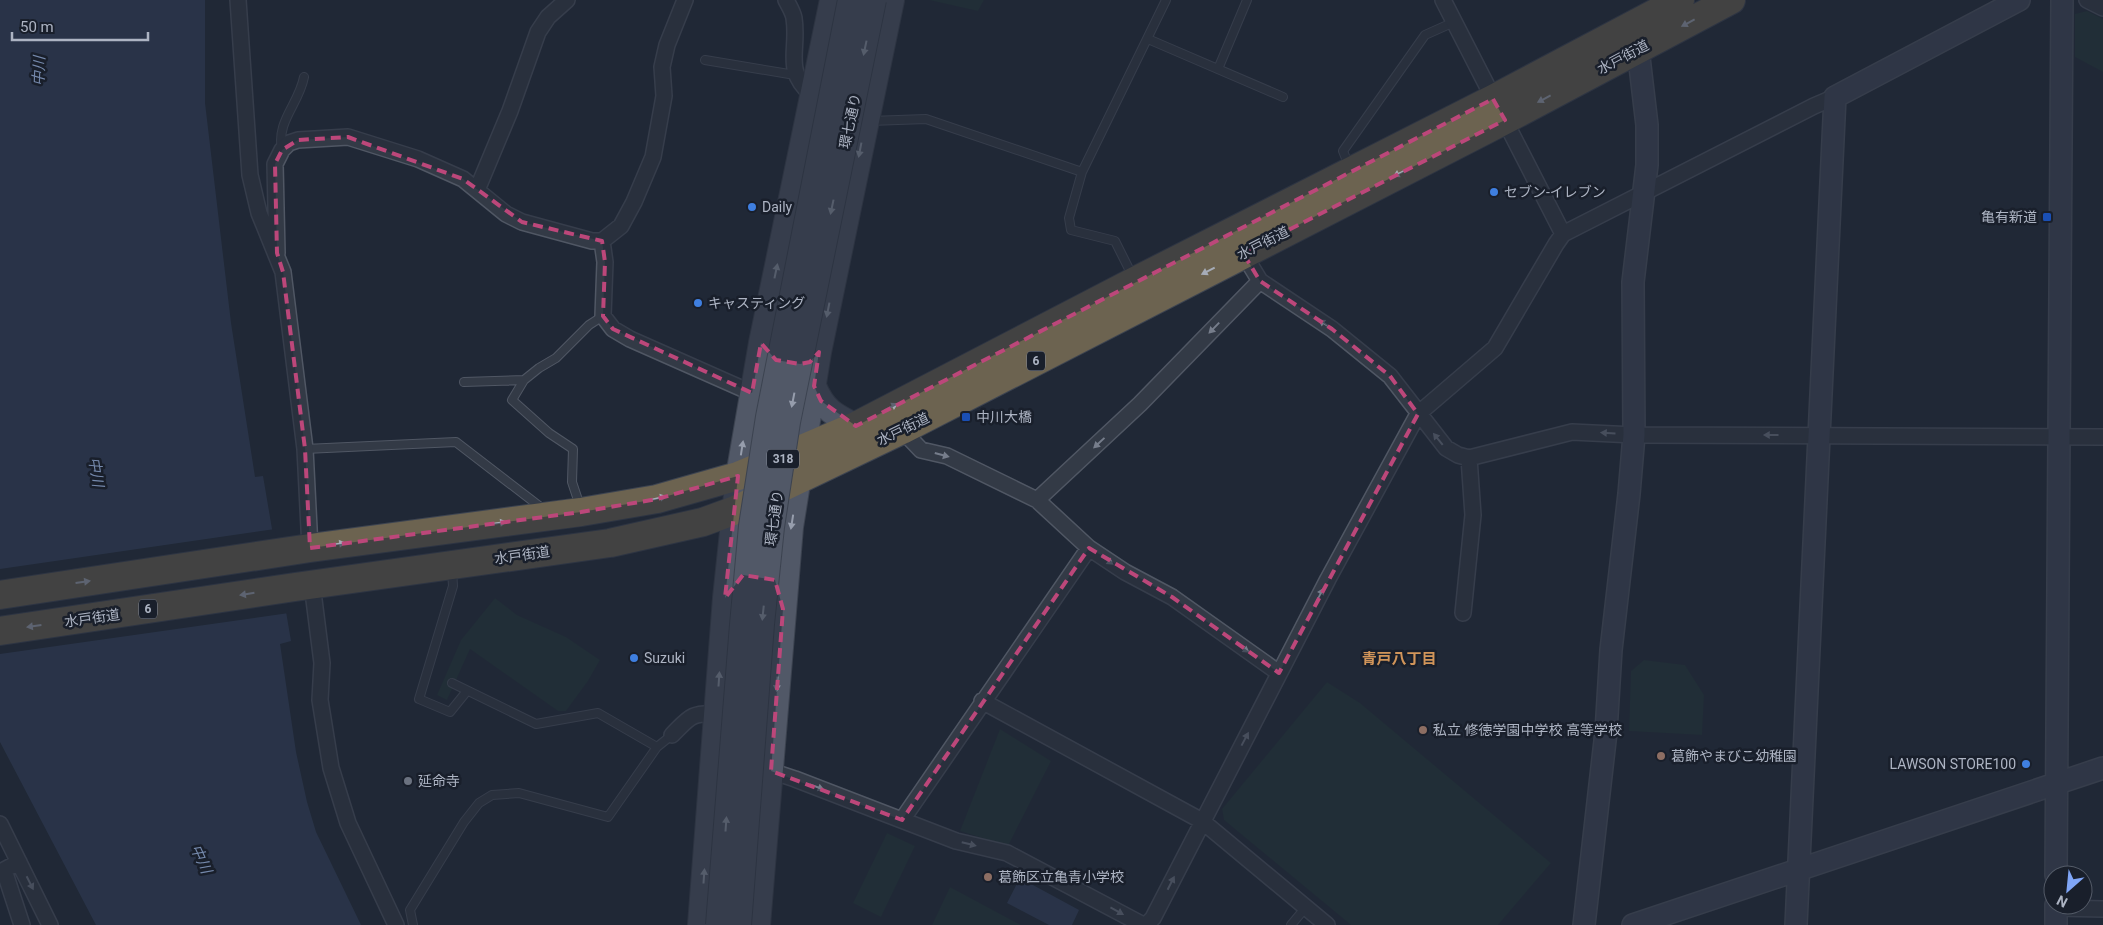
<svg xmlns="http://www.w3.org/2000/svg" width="2103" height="925" viewBox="0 0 2103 925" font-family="Roboto,'Noto Sans JP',sans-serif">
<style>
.green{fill:#223538}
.water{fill:#33425d}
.pier{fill:#202836}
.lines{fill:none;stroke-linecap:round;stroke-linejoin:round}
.lane-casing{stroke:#505764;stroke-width:10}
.street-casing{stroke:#505764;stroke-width:18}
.secondary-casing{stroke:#505764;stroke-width:24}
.primary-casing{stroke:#3c4350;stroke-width:26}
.highway-casing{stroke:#3d4451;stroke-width:30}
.lane{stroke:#333a46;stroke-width:8}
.street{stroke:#333a46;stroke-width:15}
.secondary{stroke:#414859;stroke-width:21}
.primary{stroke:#515867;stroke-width:24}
.highway{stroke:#6c6350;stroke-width:28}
.primary-bridge-casing{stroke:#3c4350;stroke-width:26;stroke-linecap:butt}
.primary-bridge{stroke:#515867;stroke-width:24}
.oneway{fill:#a6acb8}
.oneway2{fill:#969dac}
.oneway3{fill:#767d8b}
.marked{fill:none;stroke:#bc477a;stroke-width:4;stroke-dasharray:10 6;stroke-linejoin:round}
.shop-dot{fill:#3f7fe0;stroke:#191f2b;stroke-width:2}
.transit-dot{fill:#1a4fb4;stroke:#191f2b;stroke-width:2}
.education-dot{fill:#8d6e63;stroke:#191f2b;stroke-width:2}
.worship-dot{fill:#6b7280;stroke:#191f2b;stroke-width:2}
.labels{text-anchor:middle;stroke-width:5;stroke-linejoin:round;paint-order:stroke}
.shield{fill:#191f2b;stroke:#818795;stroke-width:1}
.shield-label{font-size:12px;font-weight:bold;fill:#adb4c3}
.street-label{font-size:14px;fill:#adb4c3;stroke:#191f2b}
.poi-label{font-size:14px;fill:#adb4c3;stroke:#191f2b;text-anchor:start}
.water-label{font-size:15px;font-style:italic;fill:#7589ac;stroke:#191f2b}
.neighbourhood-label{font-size:15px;font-weight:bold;fill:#d1955a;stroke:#191f2b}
</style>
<rect width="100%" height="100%" fill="#202836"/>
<path class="green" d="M929 0H984L978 11Z
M2087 11 2103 19V72L2075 57V14Z
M495 598 517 615 566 637 600 660 588 681 566 711H558L470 649 447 700 437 695 461 640Z
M1644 660 1685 665 1704 695 1702 735 1629 731 1631 671Z
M1327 682 1360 703 1551 863 1498 925H1351L1224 820 1222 809Z
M1000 729 1051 761 1008 846 960 831Z
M887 833 915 846 881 917 853 903Z
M950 887 1021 925H932Z"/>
<path class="water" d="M0 0H205V103L231 323 255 477 263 476 291 641 280 644 296 752 307 802 316 832 361 925H96L0 742Z
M1020 878 1079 910 1072 925H1049L1007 903Z"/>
<path class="pier" d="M275 529 289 613 0 654V569Z"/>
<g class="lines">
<defs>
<path id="lane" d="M1148 39 1283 97
M705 60 795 75
M1218 69 1247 0
M870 121 926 119 1082 172
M282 150C276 121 299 104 304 77
M1349 166 1343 151 1425 35 1454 22
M1133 277 1115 241 1071 230 1069 218 1082 172 1166 0
M464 382 524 380
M305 449 456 442 543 509
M580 506 572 482 573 449 549 433 512 400 524 380 539 368 556 358 589 325 603 316
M452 570 453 586 419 699 450 712 467 691
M452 683 536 724 598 713 657 747
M413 925 410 910 464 822 479 803 492 795 519 793 608 817 657 747 672 735
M1291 925 1306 907"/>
<path id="street" d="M238 0 250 175 259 213 283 272 305 449 310 548
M786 0C789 6 793 12 794 18 799 51 783 70 812 95
M1443 0 1563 234
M2087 0 2103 8
M477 190 510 111 538 32 548 17 567 0
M602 241 621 226 634 202 653 157 664 96 662 67 667 45 685 0
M277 253 275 164 282 150 289 143 298 140 348 137 418 159 463 179 506 214 522 222 592 241H602L605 262 603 316 613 329 630 339 752 393
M1243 253 1260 281 1332 329 1390 376 1446 448 1458 455 1469 458 1572 432 1634 435 2103 437
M902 430 921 450 947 456 1037 500 1089 548 1125 572 1172 597 1279 673
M1037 500 1140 404 1260 281
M312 584 322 663 320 700 331 768 348 823 396 925
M1463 613 1473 515 1469 458
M982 701 1202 821 1327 925
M672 735C689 718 691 712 717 714
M771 771 795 779 956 841 1007 853 1143 925
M902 820 1089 548
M0 824 50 925
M19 862 4 870 22 925
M2056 908 2103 909
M1146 925 1153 918 1328 579 1418 414 1495 348 1556 244 1563 234 1814 106 1835 97"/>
<path id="secondary" d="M2056 875 2062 0
M1584 925 1606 732 1611 650 1629 494 1634 435 1633 282 1647 165V125L1638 49
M1633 925 2103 768
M1796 925 1835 97 2019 0
M2056 925V905"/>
<path id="primary" d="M814 386C824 410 834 415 856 426
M700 925 725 598 738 476 761 343 832 0
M758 925 791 527 819 352 892 0"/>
<path id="highway" d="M0 595 310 548 581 512 657 499 738 476 856 426 1135 281 1493 99 1680 0
M0 631 295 587 610 543 703 522 733 511 902 430 1505 120 1731 0"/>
</defs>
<use href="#lane" class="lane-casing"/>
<use href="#street" class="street-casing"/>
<use href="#secondary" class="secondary-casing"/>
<use href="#primary" class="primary-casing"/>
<use href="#highway" class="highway-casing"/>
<use href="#lane" class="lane"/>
<use href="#street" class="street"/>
<use href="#secondary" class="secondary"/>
<use href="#primary" class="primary"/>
<use href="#highway" class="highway"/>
<defs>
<path id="primary-bridge" d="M718 925 742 625 751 526 768 417 850 0
M739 925 762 624 772 527 788 422 874 0"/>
</defs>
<use href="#primary-bridge" class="primary-bridge-casing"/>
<use href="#primary-bridge" class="primary-bridge"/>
</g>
<defs><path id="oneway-solid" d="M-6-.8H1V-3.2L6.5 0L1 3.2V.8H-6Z" transform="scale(1.25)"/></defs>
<g class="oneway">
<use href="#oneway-solid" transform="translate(1688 23) rotate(152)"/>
<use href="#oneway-solid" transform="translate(1544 99) rotate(152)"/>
<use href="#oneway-solid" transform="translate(1400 173) rotate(153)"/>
<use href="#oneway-solid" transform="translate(1208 271) rotate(153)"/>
<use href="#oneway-solid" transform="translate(891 407) rotate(-27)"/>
<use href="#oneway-solid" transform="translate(659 498) rotate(-13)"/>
<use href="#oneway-solid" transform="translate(499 523) rotate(-8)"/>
<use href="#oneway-solid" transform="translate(338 544) rotate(-8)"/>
<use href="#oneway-solid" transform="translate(83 582) rotate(-8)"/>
<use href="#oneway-solid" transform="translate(247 594) rotate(171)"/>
<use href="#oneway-solid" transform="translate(34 626) rotate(172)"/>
</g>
<g class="oneway2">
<use href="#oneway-solid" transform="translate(865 48) rotate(102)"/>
<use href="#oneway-solid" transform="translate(860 150) rotate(101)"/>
<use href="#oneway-solid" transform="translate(832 207) rotate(102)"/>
<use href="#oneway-solid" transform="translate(776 271) rotate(-78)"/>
<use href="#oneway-solid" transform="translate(828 310) rotate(101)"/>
<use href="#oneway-solid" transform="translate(793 400) rotate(101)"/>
<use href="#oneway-solid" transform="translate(742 448) rotate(-81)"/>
<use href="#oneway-solid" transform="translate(792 522) rotate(99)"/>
<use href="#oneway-solid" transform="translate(763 613) rotate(96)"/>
<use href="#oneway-solid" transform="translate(719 679) rotate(-86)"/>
<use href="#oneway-solid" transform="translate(777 684) rotate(94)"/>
<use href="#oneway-solid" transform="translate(726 824) rotate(-86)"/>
<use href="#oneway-solid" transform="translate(704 876) rotate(-86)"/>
</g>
<g class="oneway3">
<use href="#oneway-solid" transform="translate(1325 324) rotate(-146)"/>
<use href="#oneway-solid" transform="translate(1214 328) rotate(134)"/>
<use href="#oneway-solid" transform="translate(1608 433) rotate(-177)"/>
<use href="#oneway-solid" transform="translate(1771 435) rotate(-180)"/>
<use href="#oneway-solid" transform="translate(1438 439) rotate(-129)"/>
<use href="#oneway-solid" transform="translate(1099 443) rotate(137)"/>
<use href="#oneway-solid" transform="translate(942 455) rotate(15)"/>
<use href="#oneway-solid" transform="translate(1107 560) rotate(35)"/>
<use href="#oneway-solid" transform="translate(1320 595) rotate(-62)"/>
<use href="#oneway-solid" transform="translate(1243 648) rotate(35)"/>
<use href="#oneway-solid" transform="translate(1245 739) rotate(-62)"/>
<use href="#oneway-solid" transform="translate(817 787) rotate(21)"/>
<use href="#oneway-solid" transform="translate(969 844) rotate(14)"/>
<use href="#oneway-solid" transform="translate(30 883) rotate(63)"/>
<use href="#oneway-solid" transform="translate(1171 883) rotate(-63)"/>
<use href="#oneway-solid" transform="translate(1117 911) rotate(29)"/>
</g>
<path d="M0 0H2103V925H0ZM1493 99 1505 120 1243 253 1260 281 1332 329 1390 376 1418 414 1279 673 1172 597 1089 548 902 820 771 771 783 609 775 580 743 575 725 598 738 476 657 499 581 512 310 548 305 449 283 272 277 253 275 164 282 150 298 140 348 137 463 179 522 222 602 241 605 262 603 316 613 329 752 393 761 343 776 360 800 364 810 362 819 352 814 386 821 401 856 426Z" fill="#202836" fill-opacity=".55" fill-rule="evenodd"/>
<path class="marked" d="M1493 99 1505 120 1243 253 1260 281 1332 329 1390 376 1418 414 1279 673 1172 597 1089 548 902 820 771 771 783 609 775 580 743 575 725 598 738 476 657 499 581 512 310 548 305 449 283 272 277 253 275 164 282 150 298 140 348 137 463 179 522 222 602 241 605 262 603 316 613 329 752 393 761 343 776 360 800 364 810 362 819 352 814 386 821 401 856 426Z"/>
<g class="shop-dot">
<circle cx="1494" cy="192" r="5"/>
<circle cx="752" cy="207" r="5"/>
<circle cx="698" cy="303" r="5"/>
<circle cx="634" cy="658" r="5"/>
<circle cx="2026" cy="764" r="5"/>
</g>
<g class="transit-dot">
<rect x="2042" y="212" width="10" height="10" rx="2.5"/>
<rect x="961" y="412" width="10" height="10" rx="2.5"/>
</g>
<g class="education-dot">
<circle cx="1423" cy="730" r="5"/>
<circle cx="1661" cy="756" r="5"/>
<circle cx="988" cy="877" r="5"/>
</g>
<circle class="worship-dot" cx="408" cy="781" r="5"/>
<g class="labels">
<g class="shield">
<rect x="1027" y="351.5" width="18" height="19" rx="4"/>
<rect x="767" y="449.5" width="32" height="19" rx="4"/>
<rect x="139" y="599.5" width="18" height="19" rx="4"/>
</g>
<g class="shield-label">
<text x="1036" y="365">6</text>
<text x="783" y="463">318</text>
<text x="148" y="613">6</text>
</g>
<g class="street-label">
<text transform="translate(1623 57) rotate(-28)" y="5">水戸街道</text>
<text transform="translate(850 121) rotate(-78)" y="5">環七通り</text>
<text transform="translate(1263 243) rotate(-27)" y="5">水戸街道</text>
<text transform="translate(903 429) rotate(-26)" y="5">水戸街道</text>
<text transform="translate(774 518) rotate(-82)" y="5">環七通り</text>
<text transform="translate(522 555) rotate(-8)" y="5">水戸街道</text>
<text transform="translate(92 618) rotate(-8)" y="5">水戸街道</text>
</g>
<g class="poi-label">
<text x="1504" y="197">セブン-イレブン</text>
<text x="762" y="212">Daily</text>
<text x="2037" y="222" text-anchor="end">亀有新道</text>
<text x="708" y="308">キャスティング</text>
<text x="976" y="422">中川大橋</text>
<text x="644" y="663">Suzuki</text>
<text x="1433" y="735">私立 修徳学園中学校 高等学校</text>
<text x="1671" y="761">葛飾やまびこ幼稚園</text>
<text x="2016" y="769" text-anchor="end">LAWSON STORE100</text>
<text x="418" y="786">延命寺</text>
<text x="998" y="882">葛飾区立亀青小学校</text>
</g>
<g class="water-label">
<text transform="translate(39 71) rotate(-88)" y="5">中川</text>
<text transform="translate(96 472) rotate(81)" y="5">中川</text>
<text transform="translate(201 859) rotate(66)" y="5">中川</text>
</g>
<g class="neighbourhood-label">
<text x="1399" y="664">青戸八丁目</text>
</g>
</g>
<g transform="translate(2068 890) rotate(207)"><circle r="24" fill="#191f2b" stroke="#545b68"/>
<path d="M0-4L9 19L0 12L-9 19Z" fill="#7fa5f6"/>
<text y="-8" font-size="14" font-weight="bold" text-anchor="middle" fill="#adb4c3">N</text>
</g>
<path d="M12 32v8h136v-8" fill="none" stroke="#adb4c3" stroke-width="2.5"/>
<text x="20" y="32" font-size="15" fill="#adb4c3" stroke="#191f2b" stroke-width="4" paint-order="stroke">50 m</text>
</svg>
